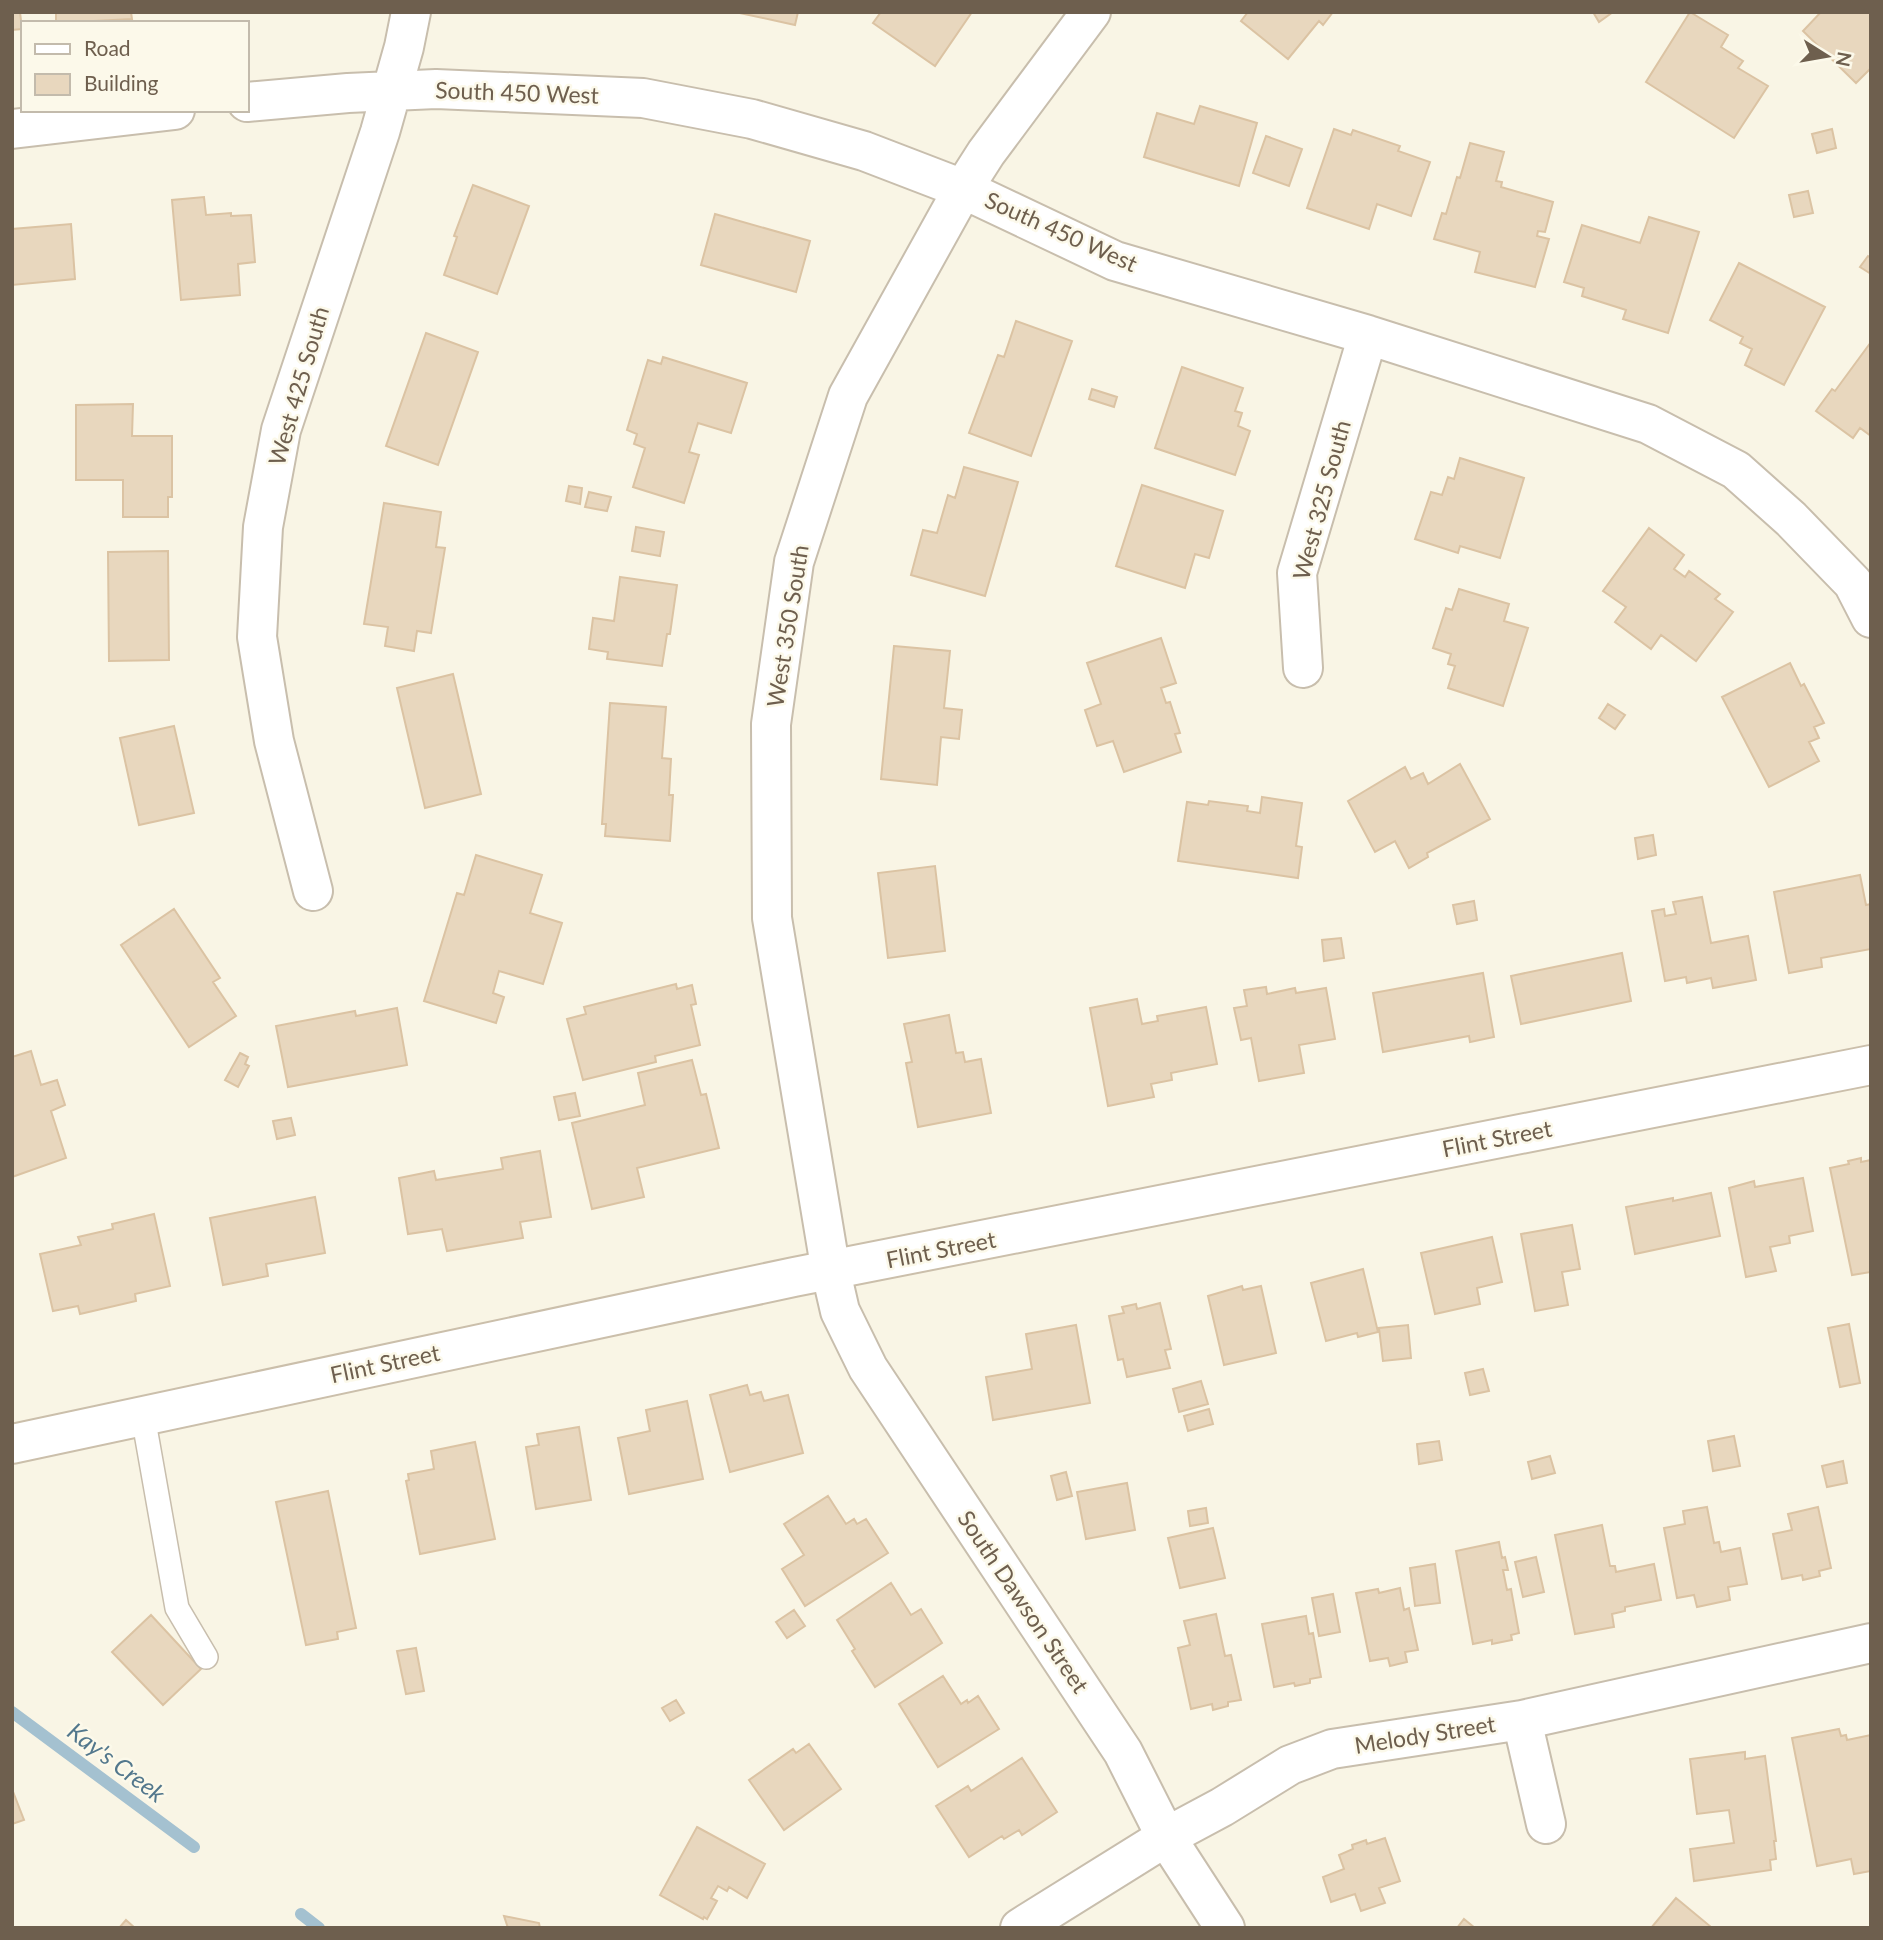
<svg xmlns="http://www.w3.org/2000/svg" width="1883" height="1940" viewBox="0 0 1883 1940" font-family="Lato,sans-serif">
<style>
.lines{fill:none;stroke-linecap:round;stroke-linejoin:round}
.stream{stroke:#a4c1d0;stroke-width:12}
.building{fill:#e8d7be;stroke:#dbc3a3;stroke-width:2}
.lane-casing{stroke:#c8bead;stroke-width:26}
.street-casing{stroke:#c8bead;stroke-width:42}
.secondary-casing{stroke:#cbbfab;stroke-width:42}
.lane{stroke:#fff;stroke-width:23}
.street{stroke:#fff;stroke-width:38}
.secondary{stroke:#fff;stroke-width:38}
.labels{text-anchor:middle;stroke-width:5;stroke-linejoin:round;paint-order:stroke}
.street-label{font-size:23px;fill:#6e5f4e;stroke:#fcf9ea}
.water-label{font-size:24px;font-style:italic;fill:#52778c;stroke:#fcf9ea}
</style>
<rect width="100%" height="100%" fill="#f9f5e5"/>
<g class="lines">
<path class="stream" d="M12 1712 194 1847
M301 1914 319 1928"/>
</g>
<path class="building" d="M12 12H20L22 29 12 30Z
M56 12H131L132 19 56 23Z
M735 12H798L795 25Z
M881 12H972L935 66 873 23Z
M1248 12H1333L1323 25 1319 21 1288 59 1241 21Z
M1593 12H1613L1599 22Z
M1690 12 1728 35 1721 47 1743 61 1738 68 1768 86 1734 138 1646 82Z
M1821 12H1871V68L1856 83 1803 31Z
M1200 106 1257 123 1239 186 1144 157 1157 113 1194 124Z
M1334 129 1351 135 1353 130 1400 146 1398 151 1430 162 1411 216 1377 204 1369 229 1307 208Z
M1832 129 1836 148 1817 153 1812 134Z
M1266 136 1302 149 1289 186 1253 173Z
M1470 143 1504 152 1496 181 1502 182 1501 187 1553 202 1545 232 1538 231 1537 236 1549 239 1535 287 1475 272 1480 252 1434 239 1442 213 1446 214 1457 177 1460 178Z
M473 185 529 206 497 294 444 275 457 237 454 236Z
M1808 191 1813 213 1794 217 1789 195Z
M204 197 206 215 231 213V216L251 215 255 262 238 264 240 295 181 300 172 200Z
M715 214 810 241 796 292 701 265Z
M1649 217 1699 232 1668 333 1623 319 1626 310 1582 296 1584 288 1564 282 1582 225 1640 243Z
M71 224 75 279 12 285V229Z
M1868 256 1871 258V274L1860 267Z
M1739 263 1825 307 1784 385 1745 365 1752 349 1740 343 1743 337 1710 320Z
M1016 321 1072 341 1031 456 969 433 998 355 1004 357Z
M426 333 478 352 438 465 386 446Z
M1871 342V436L1860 428 1853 438 1816 411 1832 389 1835 391Z
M663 357 747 383 731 433 698 423 689 452 699 455 684 503 633 487 645 448 634 444 637 434 627 430 648 360 661 364Z
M1182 367 1243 388 1235 411 1242 413 1238 426 1250 431 1235 475 1155 448Z
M1092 389 1117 397 1114 407 1089 399Z
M133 404 132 436H172V497H168V517H123V480H76V405Z
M1460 458 1524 478 1500 558 1460 546 1458 553 1415 539 1431 492 1442 495 1448 477 1454 479Z
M964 467 1018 482 985 596 911 575 923 530 937 533 948 495 955 498Z
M1142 485 1223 511 1209 558 1195 554 1185 588 1116 566Z
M569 486 582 488 580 504 566 501Z
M589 492 611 497 607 511 585 507Z
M384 503 441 512 436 547 445 548 431 633 417 631 414 651 385 646 388 627 364 624Z
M636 527 664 532 660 556 632 551Z
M1649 528 1684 555 1674 569 1685 577 1689 571 1720 594 1715 599 1733 612 1696 661 1661 635 1651 649 1615 622 1626 607 1603 591Z
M168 551 169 660 109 661 108 552Z
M620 577 677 585 670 634H667L662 666 607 659 608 652 589 649 593 618 614 621Z
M1459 589 1509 604 1504 621 1528 628 1503 706 1448 688 1455 666 1448 664 1451 654 1433 648 1446 608 1452 610Z
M1161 638 1176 683 1161 688 1166 703 1170 702 1180 733 1175 734 1181 752 1124 772 1113 741 1097 746 1085 710 1101 704 1087 663Z
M894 646 950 651 944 708 962 710 959 739 941 737 937 785 881 779Z
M1790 663 1801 686 1804 684 1824 723 1814 727 1819 738 1809 742 1819 761 1769 787 1722 697Z
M453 674 481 794 425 808 397 688Z
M610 703 666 707 662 758 671 759 669 795H673L670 841 605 836 606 824H602Z
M1608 704 1625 715 1615 729 1599 718Z
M174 726 194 813 139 825 120 738Z
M1460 764 1490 819 1427 853 1428 857 1409 868 1395 841 1375 852 1348 801 1405 767 1411 779 1423 773 1428 784Z
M1262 797 1302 803 1296 846 1302 847 1298 878 1178 861 1187 802 1208 805 1209 801 1248 806 1247 811 1260 813Z
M1653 835 1656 855 1638 859 1635 838Z
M476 855 542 875 530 913 562 923 543 984 499 971 493 993 504 997 496 1023 424 1001 457 893 464 895Z
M935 866 945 951 888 958 878 873Z
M1860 875 1866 905 1871 904V949L1821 958 1822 967 1789 973 1774 892Z
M1702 897 1711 943 1748 936 1756 980 1713 988 1711 978 1687 983 1686 977 1665 981 1652 911 1664 909 1665 916 1676 914 1673 902Z
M1474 901 1477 920 1457 924 1453 905Z
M174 909 220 978 213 982 236 1016 189 1047 121 945Z
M1341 938 1344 958 1324 961 1322 940Z
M1622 953 1631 1001 1521 1024 1511 976Z
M1483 973 1494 1037 1470 1042 1469 1036 1383 1052 1373 993Z
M676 984 677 989 692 985 696 1004 691 1005 700 1045 655 1056 656 1062 583 1080 567 1019 586 1014 584 1007Z
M1266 987 1267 994 1295 988 1296 993 1326 988 1335 1039 1299 1045 1304 1073 1259 1081 1251 1038 1241 1040 1234 1008 1247 1006 1244 990Z
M1137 999 1142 1024 1158 1021 1157 1016 1206 1007 1217 1064 1171 1073 1172 1080 1151 1084 1154 1097 1108 1106 1090 1008Z
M397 1008 407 1065 288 1087 276 1026 355 1011 356 1016Z
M949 1015 956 1053 963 1052 965 1062 981 1059 991 1113 918 1127 906 1063 912 1062 904 1024Z
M31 1051 41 1085 57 1080 65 1105 51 1111 66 1158 12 1177V1057Z
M240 1053 248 1057 245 1064 249 1066 238 1087 225 1080Z
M692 1060 701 1095 706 1094 719 1148 637 1168 644 1197 592 1209 572 1123 645 1105 638 1073Z
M575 1093 580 1116 559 1120 554 1097Z
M291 1118 295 1135 277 1139 273 1121Z
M540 1151 551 1217 520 1222 523 1238 447 1251 442 1229 408 1234 399 1178 434 1171 436 1180 503 1169 501 1158Z
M1861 1158V1162L1871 1160V1272L1852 1275 1830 1168 1849 1164 1848 1161Z
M1803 1178 1813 1231 1789 1236 1790 1243 1770 1247 1776 1271 1746 1277 1729 1188 1754 1181 1755 1187Z
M1711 1193 1720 1236 1635 1254 1626 1207 1673 1198V1201Z
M315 1197 325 1253 266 1264 268 1276 223 1285 210 1218Z
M154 1214 170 1286 135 1294 136 1301 80 1314 78 1306 53 1311 40 1254 81 1245 78 1237 113 1229 112 1224Z
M1572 1225 1580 1269 1562 1272 1568 1305 1535 1311 1521 1234Z
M1492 1237 1502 1282 1477 1288 1480 1304 1435 1314 1421 1253Z
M1363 1269 1378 1332 1358 1337 1357 1333 1326 1341 1311 1283Z
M1242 1286 1243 1290 1261 1286 1276 1353 1224 1365 1208 1296Z
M1160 1303 1171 1349 1165 1350 1170 1368 1127 1377 1123 1359 1118 1360 1109 1316 1124 1313 1122 1307 1136 1304 1137 1309Z
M1849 1324 1860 1383 1840 1387 1828 1328Z
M1076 1325 1090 1403 993 1420 986 1377 1032 1369 1026 1334Z
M1408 1325 1411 1358 1383 1361 1379 1328Z
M1483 1369 1489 1391 1470 1395 1465 1373Z
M1201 1381 1208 1404 1179 1412 1173 1389Z
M747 1385 750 1395 761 1392 764 1401 788 1395 803 1453 730 1472 710 1395Z
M687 1401 703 1479 629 1494 618 1438 650 1431 646 1410Z
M1209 1409 1213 1424 1188 1431 1184 1416Z
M579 1427 591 1500 536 1509 526 1447 539 1445 537 1434Z
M1734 1436 1740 1466 1713 1471 1708 1441Z
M1439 1441 1442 1460 1419 1464 1417 1444Z
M475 1442 495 1539 420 1554 406 1481 409 1480 408 1474 434 1469 431 1451Z
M1550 1456 1555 1473 1532 1479 1528 1462Z
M1843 1461 1847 1483 1827 1487 1822 1466Z
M1066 1472 1072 1496 1057 1500 1051 1476Z
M1127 1483 1135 1530 1086 1539 1077 1492Z
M328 1491 356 1628 337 1632 338 1639 306 1645 276 1502Z
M828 1496 846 1524 854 1519 857 1524 866 1519 888 1553 805 1606 782 1569 804 1555 784 1524Z
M1707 1507 1714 1543 1719 1542 1721 1552 1740 1548 1747 1584 1728 1587 1730 1600 1697 1607 1694 1595 1677 1598 1664 1528 1685 1524 1683 1511Z
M1818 1507 1831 1568 1819 1571 1820 1576 1803 1580 1802 1575 1782 1579 1773 1534 1792 1530 1788 1514Z
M1206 1508 1208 1523 1190 1526 1188 1511Z
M1602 1525 1610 1566H1615L1616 1572 1654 1564 1661 1600 1625 1607V1611L1612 1614 1614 1627 1575 1634 1555 1535Z
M1213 1528 1225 1578 1180 1588 1168 1538Z
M1499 1542 1502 1558 1505 1557 1508 1570H1503L1507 1590 1511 1589 1519 1633 1511 1635 1512 1640 1492 1644V1640L1473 1644 1456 1551Z
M1536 1557 1544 1592 1523 1597 1515 1562Z
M1435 1564 1440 1603 1415 1606 1410 1568Z
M891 1583 911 1615 921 1609 942 1643 875 1687 852 1651 855 1649 837 1620Z
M1400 1588 1404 1610 1409 1608 1418 1650 1405 1652 1407 1662 1390 1666 1388 1658 1370 1661 1356 1593 1378 1589 1379 1593Z
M1333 1594 1340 1632 1319 1636 1312 1598Z
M794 1610 805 1626 787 1638 776 1622Z
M1216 1614 1225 1656 1231 1655 1241 1700 1228 1702V1706L1213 1710 1212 1704 1191 1709 1178 1648 1190 1645 1184 1621Z
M151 1615 201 1669 163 1705 112 1652Z
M1306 1616 1309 1634 1313 1633 1321 1677 1310 1679V1683L1295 1686 1294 1683 1274 1687 1262 1624Z
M416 1648 424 1691 406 1694 397 1651Z
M943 1676 961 1704 967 1700 968 1703 978 1696 999 1729 938 1767 899 1704Z
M676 1700 684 1713 670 1721 662 1708Z
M1839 1729 1841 1736 1846 1735 1847 1740 1871 1735V1871L1854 1874 1851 1859 1817 1866 1792 1738Z
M809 1744 841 1789 784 1830 749 1780 793 1749 796 1753Z
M1745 1752V1759L1765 1756 1776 1841H1774L1776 1859 1770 1860 1771 1870 1694 1881 1690 1849 1734 1843 1729 1810 1697 1814 1690 1759Z
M1022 1758 1057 1812 1022 1835 1019 1830 1004 1839 1002 1836 969 1857 936 1806 968 1786 971 1791Z
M12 1789 24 1820 12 1824Z
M697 1827 765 1864 747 1898 729 1887 727 1891 718 1886 711 1898 717 1901 707 1919 704 1917 703 1919 660 1895Z
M1385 1838 1400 1881 1379 1888 1385 1903 1361 1911 1355 1894 1331 1902 1323 1877 1344 1869 1339 1855 1353 1849 1352 1845 1366 1840 1367 1844Z
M1676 1898 1711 1927 1710 1928H1651Z
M504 1916 539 1923 540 1928H508Z
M1464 1919 1475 1928H1457Z
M126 1920 135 1928H119Z"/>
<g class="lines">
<defs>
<path id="lane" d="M143 1416 177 1608 206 1657"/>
<path id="street" d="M1091 12 986 153 963 189 848 396 794 562 771 724 772 918 831 1272 840 1311 868 1368 1123 1752 1166 1837 1225 1928
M247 102 348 93 436 89 643 98 752 119 864 151 963 189 1115 261 1368 335 1648 424 1736 470 1791 519 1853 583 1871 618
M12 129 175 110
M1303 668 1297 573 1368 335
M313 891 274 741 257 637 263 527 281 430 380 132 404 47 411 12
M1522 1720 1546 1824
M1020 1928 1166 1837 1222 1807 1290 1765 1332 1749 1522 1720 1871 1643"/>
<path id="secondary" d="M12 1444 794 1277 1871 1065"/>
</defs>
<use href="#lane" class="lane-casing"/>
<use href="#street" class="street-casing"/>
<use href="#secondary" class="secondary-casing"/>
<use href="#lane" class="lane"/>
<use href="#street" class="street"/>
<use href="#secondary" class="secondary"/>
</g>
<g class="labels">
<g class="street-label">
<text transform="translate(517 93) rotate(2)" y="8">South 450 West</text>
<text transform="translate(1061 232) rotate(24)" y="8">South 450 West</text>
<text transform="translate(299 386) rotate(-74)" y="8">West 425 South</text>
<text transform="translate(1322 500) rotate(-75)" y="8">West 325 South</text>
<text transform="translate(788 626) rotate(-81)" y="8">West 350 South</text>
<text transform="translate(1497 1139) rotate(-11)" y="8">Flint Street</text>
<text transform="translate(941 1250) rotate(-11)" y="8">Flint Street</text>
<text transform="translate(385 1364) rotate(-12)" y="8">Flint Street</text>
<text transform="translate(1023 1602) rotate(56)" y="8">South Dawson Street</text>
<text transform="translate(1425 1735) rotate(-9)" y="8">Melody Street</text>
</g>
<g class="water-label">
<text transform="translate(116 1763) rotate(37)" y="8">Kay's Creek</text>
</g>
</g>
<rect width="1883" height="1940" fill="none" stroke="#6e5f4e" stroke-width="28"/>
<rect x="21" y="21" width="228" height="91" fill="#fcf9ea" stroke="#c3bbac" stroke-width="2"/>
<rect x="35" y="44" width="35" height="10" fill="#ffffff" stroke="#c3bbac" stroke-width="2"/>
<text x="84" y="56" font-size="21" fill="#6e5f4e">Road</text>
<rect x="35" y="74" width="35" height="21" fill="#e8d7be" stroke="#c3bbac" stroke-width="2"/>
<text x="84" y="91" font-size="21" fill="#6e5f4e">Building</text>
<g transform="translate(1827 56) rotate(101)" stroke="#fcf9ea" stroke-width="5" paint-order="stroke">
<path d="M0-5L12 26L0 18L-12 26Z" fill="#6e5f4e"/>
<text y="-10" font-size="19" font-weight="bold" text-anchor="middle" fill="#6e5f4e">N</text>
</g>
</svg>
